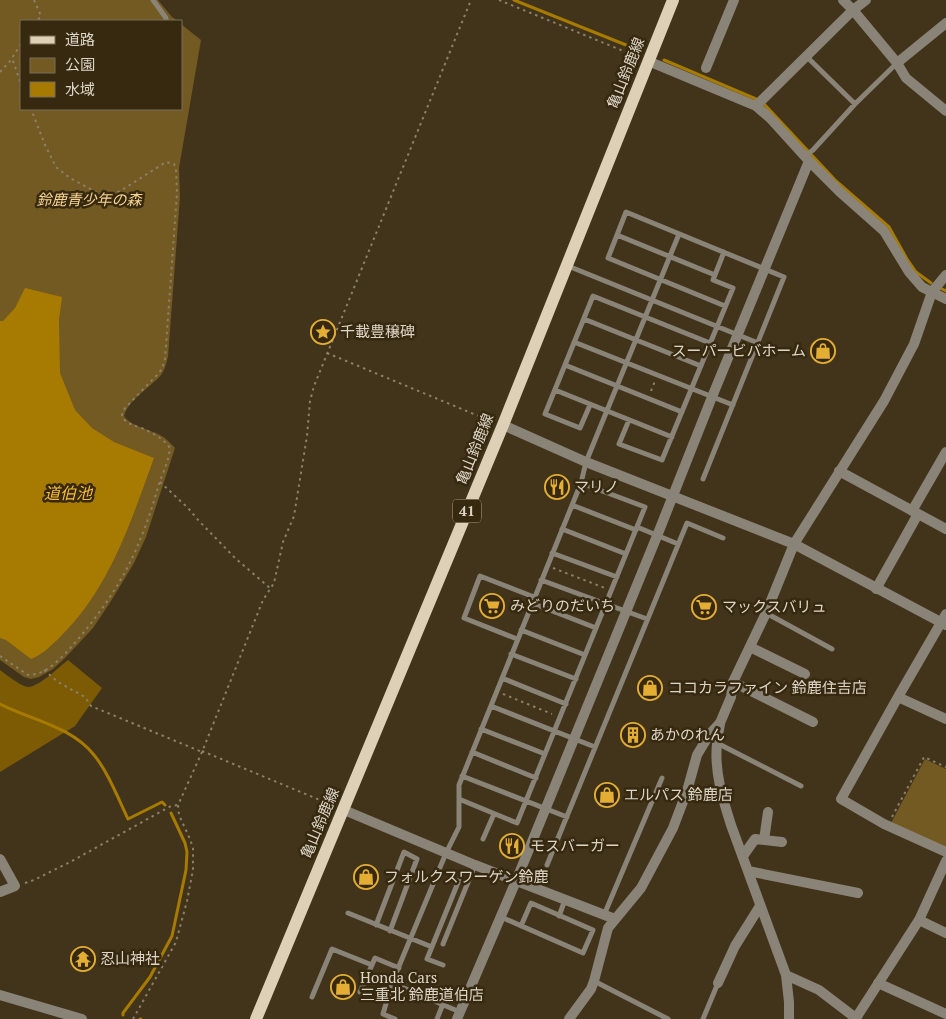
<svg xmlns="http://www.w3.org/2000/svg" width="946" height="1019" viewBox="0 0 946 1019" font-family="'PT Serif','Noto Sans JP',serif">
<style>
.green{fill:#735922}
.forest{fill:#7d5b04}
.water{fill:#a77b01}
.lines{fill:none;stroke-linecap:round;stroke-linejoin:round}
.stream{stroke:#a77b01;stroke-width:3}
.path{stroke:#8b806b;stroke-width:2;stroke-dasharray:2.5 4;stroke-linecap:butt}
.service{stroke:#8a8377;stroke-width:5}
.minor{stroke:#8a8377;stroke-width:10}
.tertiary{stroke:#8a8377;stroke-width:10}
.primary{stroke:#ded0b6;stroke-width:12}
.labels{text-anchor:middle;stroke-width:5;stroke-linejoin:round;paint-order:stroke}
.shield{fill:#362910;stroke:#aba18f;stroke-width:1}
.shield-label{font-size:14px;font-weight:bold;fill:#ddd5c6}
.street-label{font-size:15px;fill:#ddd5c6;stroke:#362910}
.park-label{font-size:15px;font-style:italic;fill:#f7d491;stroke:#362910}
.poi-label{font-size:15px;fill:#ddd5c6;stroke:#362910;text-anchor:start}
.water-label{font-size:16px;font-style:italic;fill:#f7bb35;stroke:#362910}
</style>
<rect width="100%" height="100%" fill="#41341a"/>
<path class="green" d="M0 0H158L172 17 178 21H21V109H181V24L201 40 179 168 180 197 168 357C166 363 165 370 161 375 151 387 128 400 124 416 130 426 149 429 160 435 166 438 170 443 175 448L146 537 134 563 111 601 93 628 65 658 53 669 39 677 31 679 24 677 0 660Z
M925 759 946 769V848L891 823Z"/>
<path class="forest" d="M68 660 102 688 75 726 0 772V670C7 675 20 686 28 687 39 687 59 667 68 660Z"/>
<path class="water" d="M25 288 62 297 59 320 60 373 75 410 92 428 114 442 154 458C131 521 110 588 61 636 51 646 43 654 31 659L6 640 0 638V321H3L15 308Z"/>
<g class="lines">
<path class="stream" d="M514 0 636 49
M664 60 756 99
M765 105 836 181 889 227 907 259 916 272 931 283
M942 289 946 291
M0 704C31 720 71 726 94 755 108 772 118 798 128 819L162 802 165 805
M123 1015V1013L150 977 172 936 186 870 187 852 185 843 171 813
M140 1019H141"/>
<path class="path" d="M34 0 41 16 37 21
M499 0 638 57
M21 44 12 58 21 84
M0 72 12 59
M327 353 493 422
M651 391 655 381
M160 482 188 508 199 521 235 558 271 589
M553 568 605 588
M0 656 28 675C47 675 62 657 74 644 103 610 126 577 142 535 149 518 154 501 159 484 163 472 169 460 170 448 164 439 154 434 144 429 135 425 125 425 122 415L125 408 158 374 162 369 165 359 177 193 176 169 174 164 166 162 125 188 107 198 70 178 56 167 45 145 31 109
M44 670 58 682 85 697 91 706 202 752
M503 694 552 714
M202 751 332 805
M892 817 924 757 946 767
M25 883 34 880 72 861 171 806 178 805
M133 1019 176 942 187 901 193 870V848L190 839 179 815 178 805 202 752 263 600 274 583 283 542 294 516 307 436 310 401 314 386 471 0"/>
<path class="service" d="M153 0 166 18V21
M806 56 855 104
M805 156 813 150 855 104 897 63
M617 235 715 275
M568 266 758 343
M584 319 701 366
M574 342 733 405
M565 365 682 412
M555 390 672 437
M590 405 580 428 545 414 593 296 710 343
M629 420 619 444 662 460 733 288 713 280 724 252
M703 479 784 277 626 212 608 258 725 306
M572 505 636 530
M637 527 678 544
M562 529 626 554
M552 553 617 577
M541 580 647 619
M532 603 596 628
M766 613 832 649
M521 630 585 655
M517 639 464 618 480 576 534 597
M511 654 576 679
M502 678 566 704
M491 706 595 747
M481 729 545 754
M717 743 801 786
M472 752 536 778
M462 776 567 817
M459 799 517 823 645 507 581 483
M483 839 494 814
M547 865 687 523 723 538
M348 913 432 947
M604 915 662 778
M559 916 565 900
M501 917 583 953 593 930 531 903 521 926
M376 925 404 852 417 859 390 931
M443 944 475 865
M443 965 427 959 459 880
M594 981 668 1019
M392 983 460 1012
M360 992 375 958 399 968
M312 997 332 949 372 965
M395 1019 383 1014 392 983 446 853 459 827V785L581 483 586 462 679 234
M437 1019 443 1004
M703 1019 718 983"/>
<path class="minor" d="M866 0 853 10 897 63 906 78 946 111
M648 61 756 106 770 118 809 161 840 192 884 231 909 272 922 287 946 299
M897 63 946 23
M706 68 734 0
M756 106 853 10 843 0
M932 292 946 275
M839 471 946 529
M912 511 946 452
M876 589 918 514
M946 614 898 697 841 799 884 824 946 852
M750 647 805 674
M733 682 813 722
M898 697 946 719
M720 724C719 731 717 737 717 744 714 771 723 800 731 825L786 975 789 1002V1019
M764 840 768 812
M743 856 755 839 782 842
M0 859 15 886 0 892
M748 871 858 893
M919 920 946 933
M786 975 819 990 857 1019
M718 983 735 946 760 906
M878 983 946 1014
M856 1018 919 920 946 861
M569 1019 591 989 594 981 608 928 641 888 673 828 687 791 697 755 709 735 720 723"/>
<path class="tertiary" d="M503 425 586 462 794 544 946 625
M720 723 731 697 733 682 766 613 794 544 884 401 914 344 932 292
M344 810 475 865 615 919
M0 995 82 1019
M457 1019 516 881 657 536 712 397 809 161"/>
<path class="primary" d="M256 1019 503 425 673 0"/>
</g>
<defs>
<symbol id="sight-ring" viewBox="-11 -11 22 22"><circle r="9.5" fill="#362910" stroke="#e4ae35" stroke-width="1.5"/><path d="M0-6L1.8-2.2L6-1.7L2.9 1.2L3.7 5.4L0 3.3L-3.7 5.4L-2.9 1.2L-6-1.7L-1.8-2.2Z" fill="#e4ae35"/></symbol>
<symbol id="shop-ring" viewBox="-11 -11 22 22"><circle r="9.5" fill="#362910" stroke="#e4ae35" stroke-width="1.5"/><path d="M-5-2.5h2.3a2.7 3.5 0 0 1 5.4 0H5L5.5 6h-11ZM-1.5-2.5h3a1.5 2.3 0 0 0-3 0Z" fill="#e4ae35"/></symbol>
<symbol id="restaurant-ring" viewBox="-11 -11 22 22"><circle r="9.5" fill="#362910" stroke="#e4ae35" stroke-width="1.5"/><path d="M-5-6h1v4h1v-4h1v4h1v-4h1v5L-1.5 .5V6h-2V.5L-5-1ZM5-6V6H3V1.5H1.5Q1.5-4 5-6Z" fill="#e4ae35"/></symbol>
<symbol id="supermarket-ring" viewBox="-11 -11 22 22"><circle r="9.5" fill="#362910" stroke="#e4ae35" stroke-width="1.5"/><path d="M-6-5.5h2.5l.6 2H6L4.5 2H-2.5L-4.4-4H-6ZM-1.5 3.2a1.3 1.3 0 1 0 .1 0ZM3 3.2a1.3 1.3 0 1 0 .1 0Z" fill="#e4ae35"/></symbol>
<symbol id="building-ring" viewBox="-11 -11 22 22"><circle r="9.5" fill="#362910" stroke="#e4ae35" stroke-width="1.5"/><path d="M-4-6H4V6H1V3H-1V6H-4ZM-2.5-4.3h1.7v1.8h-1.7ZM.8-4.3h1.7v1.8H.8ZM-2.5-1h1.7V.8h-1.7ZM.8-1h1.7V.8H.8Z" fill="#e4ae35"/></symbol>
<symbol id="temple-ring" viewBox="-11 -11 22 22"><circle r="9.5" fill="#362910" stroke="#e4ae35" stroke-width="1.5"/><path d="M0-6L5-2H3V0L6.5 2.5H4V6H1.5V3h-3V6H-4V2.5H-6.5L-3 0V-2H-5Z" fill="#e4ae35"/></symbol>
</defs>
<g fill-rule="evenodd">
<use href="#sight-ring" x="309" y="318" width="28" height="28"/>
<use href="#shop-ring" x="809" y="337" width="28" height="28"/>
<use href="#restaurant-ring" x="543" y="473" width="28" height="28"/>
<use href="#supermarket-ring" x="478" y="592" width="28" height="28"/>
<use href="#supermarket-ring" x="690" y="593" width="28" height="28"/>
<use href="#shop-ring" x="636" y="674" width="28" height="28"/>
<use href="#building-ring" x="619" y="721" width="28" height="28"/>
<use href="#shop-ring" x="593" y="781" width="28" height="28"/>
<use href="#restaurant-ring" x="498" y="832" width="28" height="28"/>
<use href="#shop-ring" x="352" y="863" width="28" height="28"/>
<use href="#temple-ring" x="69" y="945" width="28" height="28"/>
<use href="#shop-ring" x="329" y="973" width="28" height="28"/>
</g>
<g class="labels">
<rect class="shield" x="453" y="499.5" width="28" height="23" rx="4"/>
<g class="shield-label">
<text x="467" y="516">41</text>
</g>
<g class="street-label">
<text transform="translate(626 73) rotate(-68)" y="5">亀山鈴鹿線</text>
<text transform="translate(475 449) rotate(-68)" y="5">亀山鈴鹿線</text>
<text transform="translate(320 823) rotate(-67)" y="5">亀山鈴鹿線</text>
</g>
<g class="park-label">
<text x="89" y="205">鈴鹿青少年の森</text>
</g>
<g class="poi-label">
<text x="340" y="337">千載豊穣碑</text>
<text x="806" y="356" text-anchor="end">スーパービバホーム</text>
<text x="574" y="492">マリノ</text>
<text x="510" y="611">みどりのだいち</text>
<text x="722" y="612">マックスバリュ</text>
<text x="668" y="693">ココカラファイン 鈴鹿住吉店</text>
<text x="650" y="740">あかのれん</text>
<text x="624" y="800">エルパス 鈴鹿店</text>
<text x="530" y="851">モスバーガー</text>
<text x="384" y="882">フォルクスワーゲン鈴鹿</text>
<text x="100" y="964">忍山神社</text>
<text x="360" y="983">Honda Cars<tspan x="360" dy="17">三重北 鈴鹿道伯店</tspan></text>
</g>
<g class="water-label">
<text x="68" y="499">道伯池</text>
</g>
</g>
<rect x="20" y="20" width="162" height="90" fill="#362910" stroke="#796e59"/>
<rect x="30" y="36" width="25" height="8" fill="#ded0b6" stroke="#796e59"/>
<text x="65" y="45" font-size="15" fill="#ddd5c6">道路</text>
<rect x="30" y="58" width="25" height="15" fill="#735922" stroke="#796e59"/>
<text x="65" y="70" font-size="15" fill="#ddd5c6">公園</text>
<rect x="30" y="82" width="25" height="15" fill="#a77b01" stroke="#796e59"/>
<text x="65" y="95" font-size="15" fill="#ddd5c6">水域</text>
</svg>
